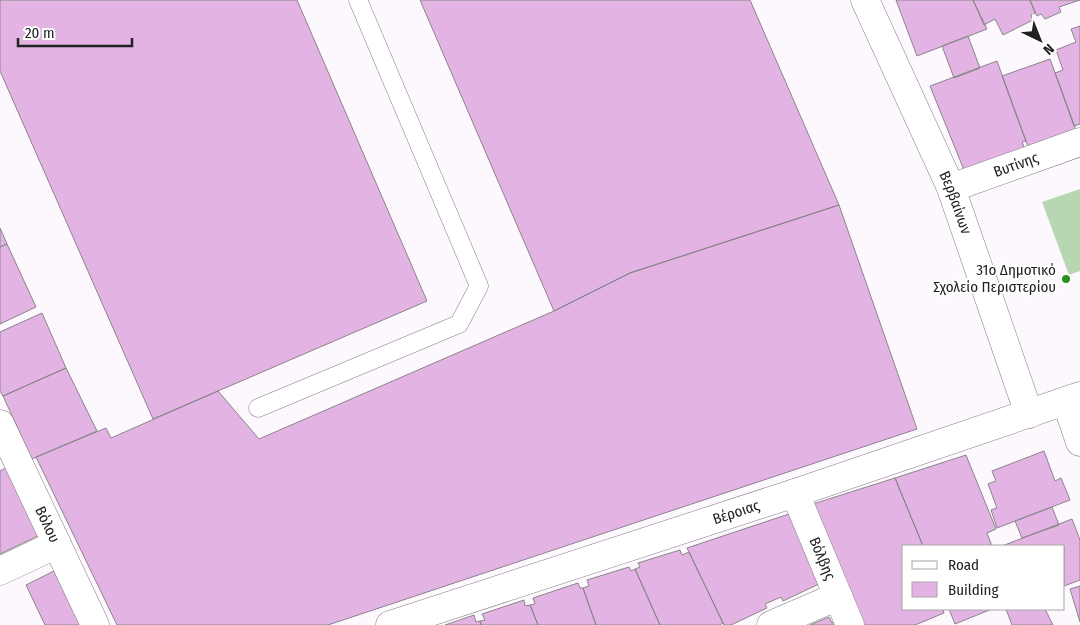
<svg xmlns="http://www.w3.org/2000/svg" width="1080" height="625" viewBox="0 0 1080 625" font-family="'Fira Sans Condensed',sans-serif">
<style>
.green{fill:#b7d7b3}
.building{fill:#e3b4e3;stroke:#898589}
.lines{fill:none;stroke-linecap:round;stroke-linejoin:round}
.lane-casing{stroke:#837e82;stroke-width:19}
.street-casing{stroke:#837e82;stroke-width:29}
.lane{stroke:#fff;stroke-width:18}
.street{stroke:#fff;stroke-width:28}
.poi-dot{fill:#27921a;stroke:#fff;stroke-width:2}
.labels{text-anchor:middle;stroke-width:4;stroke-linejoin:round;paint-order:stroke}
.street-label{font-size:15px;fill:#222122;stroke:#fff}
.poi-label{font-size:15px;fill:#222122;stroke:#fff;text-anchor:end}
</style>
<rect width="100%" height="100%" fill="#fdf8fd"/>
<path class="green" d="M1080 189V271L1069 275 1042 202Z"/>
<path class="building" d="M0 0H297L427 301 153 419 0 71Z
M420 0H750L839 205 630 273 554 311Z
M896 0H973L987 29 917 56Z
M973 0H1030L1035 13 1031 15 1033 20 1003 35 995 19 984 25Z
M1030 0H1080L1059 7 1061 12 1045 19 1041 14 1037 16Z
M1080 26V124L1074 126 1055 73 1063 70 1056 50 1076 42 1071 29Z
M968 36 980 68 954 78 942 46Z
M1050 59 1076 130 1028 147 1002 76Z
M997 61 1026 141 1022 142 1025 149 964 170 930 86Z
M839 205 917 429 328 625H117L36 457 106 428 111 438 218 391 259 439 554 311 630 273Z
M0 228 7 244 0 247Z
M7 244 36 307 0 324V247Z
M42 313 66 368 3 396 0 391V332Z
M66 368 97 431 32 459 3 396Z
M1044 451 1055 481 1061 478 1070 500 997 528 991 510 997 508 988 484 996 481 992 471Z
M966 455 996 529 987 533 992 546H923L895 478Z
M6 468 38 536 0 554V471Z
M895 478 923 546H904V609H945L943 610 944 613 915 625H863L813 504Z
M1052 507 1059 525 1022 538 1015 521Z
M792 513 819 584 783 601 781 597 765 604 767 608 731 625H724L687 548Z
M1072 519 1080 540V580L1064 586V546H1002Z
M680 550 682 555 689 552 723 623 720 625H660L635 569 640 567 638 563Z
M629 567 631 571 635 569 660 625H596L583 588 589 586 587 580Z
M54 571 80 625H45L26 585Z
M578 583 580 588H583L596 625H538L530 605 535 604 533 598Z
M1080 586V622L1070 589Z
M524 600 525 606 530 605 538 625H481L480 621 485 620 482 614Z
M949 609H992L955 624Z
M1006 609H1045L1053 625H1012Z
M474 615 476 622 480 621 481 625H445Z
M829 617 832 623 837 620 839 625H810Z"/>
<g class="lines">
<defs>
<path id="lane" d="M258 408 459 324 479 286 358 0"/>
<g id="street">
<path id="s1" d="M865 0 951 188 1029 414"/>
<path id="s2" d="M951 188 1080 142"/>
<path d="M1066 401 1080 442"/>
<path id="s3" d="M0 424 95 625"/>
<path id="s4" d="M795 493 850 625"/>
<path d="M0 571 57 544"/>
<path id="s5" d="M390 625 795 493 1080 396"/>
<path d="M771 625 838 596"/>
</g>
</defs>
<use href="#lane" class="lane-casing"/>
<use href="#street" class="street-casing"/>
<use href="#lane" class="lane"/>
<use href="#street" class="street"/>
</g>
<circle class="poi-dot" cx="1066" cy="279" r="5"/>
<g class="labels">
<g class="street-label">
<text dy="5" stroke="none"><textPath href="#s2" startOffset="69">Βυτίνης</textPath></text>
<text dy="5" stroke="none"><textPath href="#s1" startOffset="222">Βερβαίνων</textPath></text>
<text dy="5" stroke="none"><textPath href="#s5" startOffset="364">Βέροιας</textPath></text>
<text dy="5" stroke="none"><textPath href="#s3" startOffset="111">Βόλου</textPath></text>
<text dy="5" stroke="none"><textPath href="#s4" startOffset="71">Βόλβης</textPath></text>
</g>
<g class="poi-label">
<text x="1056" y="275">31ο Δημοτικό<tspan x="1056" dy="17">Σχολείο Περιστερίου</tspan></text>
</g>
</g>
<rect x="902" y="545" width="162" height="65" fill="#ffffff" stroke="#a7a6a7"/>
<rect x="912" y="561" width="25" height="8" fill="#ffffff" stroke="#a7a6a7"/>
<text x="948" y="570" font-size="15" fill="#222122">Road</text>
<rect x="912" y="582" width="25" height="15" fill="#e3b4e3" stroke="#a7a6a7"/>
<text x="948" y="595" font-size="15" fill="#222122">Building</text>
<g transform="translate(1040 40) rotate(137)" stroke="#ffffff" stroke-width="4" paint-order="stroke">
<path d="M0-4L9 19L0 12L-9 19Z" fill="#222122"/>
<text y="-8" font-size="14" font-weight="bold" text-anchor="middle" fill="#222122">N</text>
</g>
<path d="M18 38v8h114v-8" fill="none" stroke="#222122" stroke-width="2.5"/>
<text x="25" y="38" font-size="15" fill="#222122" stroke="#ffffff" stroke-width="4" paint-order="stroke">20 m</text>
</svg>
